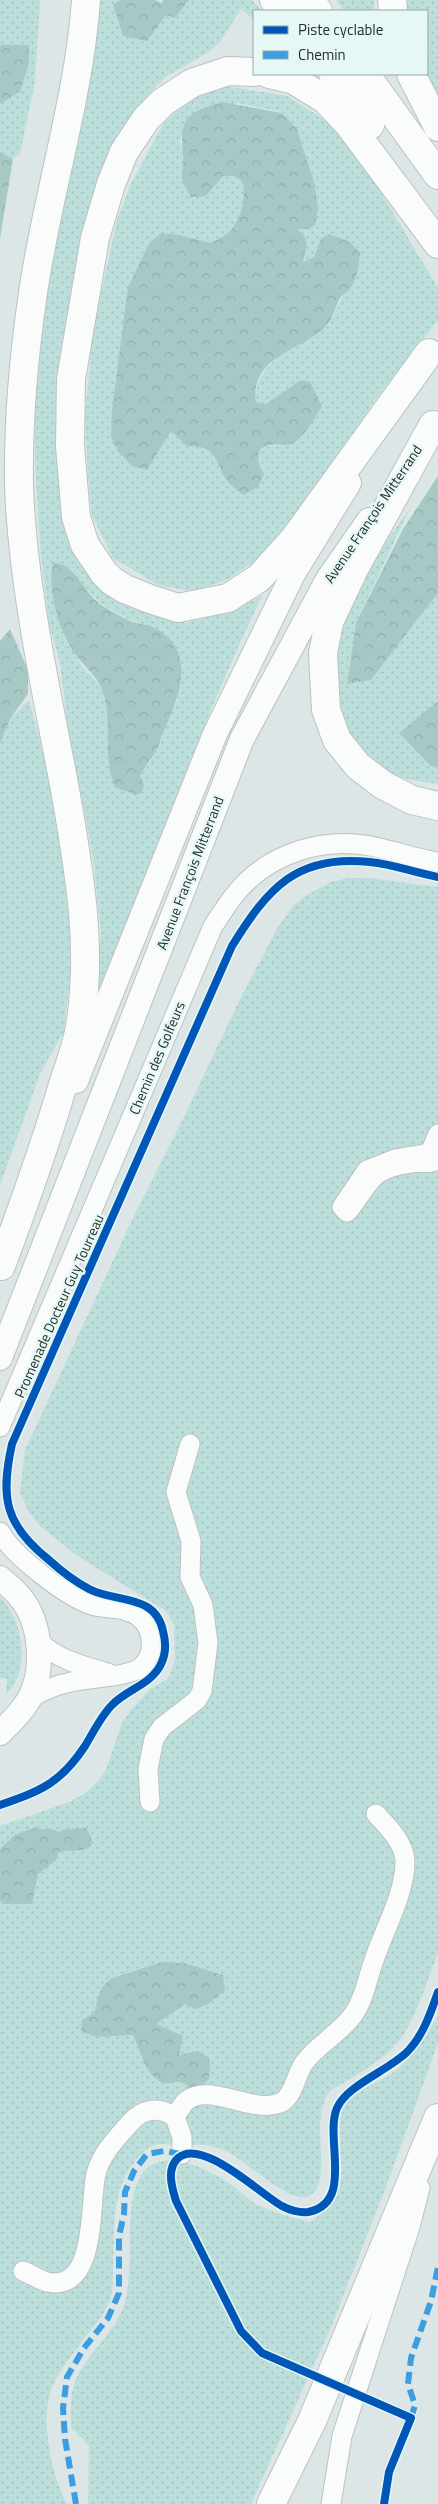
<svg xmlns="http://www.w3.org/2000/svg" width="438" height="2504" viewBox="0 0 438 2504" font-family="'Titillium Web',sans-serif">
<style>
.grass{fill:url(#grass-dots);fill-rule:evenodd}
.forest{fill:url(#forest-crowns)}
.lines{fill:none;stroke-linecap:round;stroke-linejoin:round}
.minor-casing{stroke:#bbc2c2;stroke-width:21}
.major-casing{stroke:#bbc2c2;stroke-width:26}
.highway-casing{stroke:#bbc2c2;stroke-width:30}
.minor{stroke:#fafbfb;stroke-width:19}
.major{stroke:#fafbfb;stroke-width:24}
.highway{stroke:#fafbfb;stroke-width:28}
.quiet{stroke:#3c9de1;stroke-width:6;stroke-dasharray:12 6;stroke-linecap:butt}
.cycleway-casing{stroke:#e6f8f6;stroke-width:11}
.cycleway{stroke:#0057b8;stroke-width:8}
.labels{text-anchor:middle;stroke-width:5;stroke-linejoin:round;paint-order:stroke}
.street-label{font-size:14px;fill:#262d2d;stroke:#e6f8f6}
</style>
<defs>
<pattern id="grass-dots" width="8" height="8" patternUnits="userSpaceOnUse" patternTransform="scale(1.25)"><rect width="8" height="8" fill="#bddfdc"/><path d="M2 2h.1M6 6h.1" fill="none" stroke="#a2c0bd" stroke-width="1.8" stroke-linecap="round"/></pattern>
<pattern id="forest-crowns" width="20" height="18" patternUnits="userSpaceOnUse" patternTransform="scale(1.25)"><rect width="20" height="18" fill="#a7c9c6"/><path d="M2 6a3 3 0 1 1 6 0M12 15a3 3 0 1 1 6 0" fill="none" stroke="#90adaa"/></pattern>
</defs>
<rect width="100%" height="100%" fill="#dce6e6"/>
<path class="grass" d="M0 0H40L35 81 20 154 13 159 0 152V104L20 92 29 63V45H0Z
M99 0H120L113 5 123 36 166 15 175 18 189 0H252L261 11H254V20L241 9 220 42 209 52 165 77 145 99 127 126 62 500 70 547 91 577 128 607 186 623 234 609 262 596C196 733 146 877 93 1019L101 934 93 857 67 721 60 663 49 623 40 546 35 462V408L44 317 61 208 95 49ZM72 570C95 604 116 617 155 628L178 699 162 735 158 749 140 776 115 787C101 756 115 718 100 686 96 679 87 673 82 666 68 642 58 620 54 592Z
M336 0H374V11H344Z
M400 0H438V106L420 74H427V11H401Z
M226 86 287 96 336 127 364 164 438 288V320L373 403 314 493 266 553 227 580 193 591 160 586 113 558 92 516 88 476 85 416 93 331 117 220 130 186 163 124 191 96ZM237 103 282 112 297 129 315 185 318 209 298 228C310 238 306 248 302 262L314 257 321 239 350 289C336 301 337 314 328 325 324 328 319 331 315 333 288 351 253 365 256 402L266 404 280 397 291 386 282 446C267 444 255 448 258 465L230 484C219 462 215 445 187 445L171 431 147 470 132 466 118 452 128 287 149 243 161 233 211 243C216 240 223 237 228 233 241 221 246 198 243 182L233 176H223L206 196 182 179 183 157 180 139Z
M410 508 356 623 347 684 371 680 438 593V701L431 766 438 768V784C416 781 391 778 373 764 365 757 350 742 345 732 331 698 333 647 347 613 361 575 387 541 410 508Z
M29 700 48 771 70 893V978L64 1031 40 1074 0 1185V744L10 719Z
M347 878H370L438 887V1953C428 1977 416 2020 399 2041 385 2059 351 2079 331 2090 306 2118 336 2181 309 2196 291 2206 244 2159 226 2151 209 2143 195 2145 178 2145 170 2145 159 2142 152 2146 145 2149 140 2155 135 2161 110 2192 115 2231 113 2269 112 2279 114 2289 110 2299 105 2316 89 2331 79 2346 68 2360 57 2374 51 2390 40 2422 52 2475 67 2504H0V1826L69 1802 84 1794 98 1781 106 1770 122 1723 131 1710 150 1689 168 1679 175 1660 174 1624 166 1611 76 1555 40 1526 29 1512 20 1493 25 1450 130 1224 185 1115 239 1001 278 927 294 905 305 896 331 882Z
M0 1597C23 1619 32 1671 6 1694L7 1679 0 1678Z
M438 2016V2043L386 2187 331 2327 251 2504H88L89 2446 71 2427C71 2413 70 2398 74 2385 81 2359 114 2335 124 2305 134 2273 126 2231 133 2196 145 2140 196 2162 229 2183 237 2188 243 2195 250 2200 268 2212 289 2217 310 2222 347 2197 342 2180 340 2139 340 2129 339 2118 343 2109 352 2090 381 2083 396 2070 413 2056 425 2036 438 2016Z"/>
<path class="forest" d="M120 0H155L162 3 163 0H189L175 18 166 15 147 41 123 36 113 5Z
M0 45H29V63L20 92 0 104Z
M222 102 282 113 297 129 315 185 318 209 315 225 309 229H298C311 240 306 247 303 262L314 257 321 239 329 234 350 242 360 253C359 265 357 279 350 289 346 294 341 295 339 300 335 308 333 319 327 325 303 351 250 355 256 402L266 404 301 380 310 382 322 406C314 419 306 435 293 443 285 447 279 443 271 445 253 447 257 464 264 474L258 487 243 495C239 491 234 488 230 484 214 465 220 445 187 446L171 431 147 470 132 466 118 452 111 437 112 410 128 287 149 243 161 233 179 235 211 243C216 240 223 237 228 233 241 221 246 198 243 182L233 176H223L206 196 191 197C188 192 184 185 182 179 181 172 184 163 183 156 179 119 186 112 222 102Z
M0 152 13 159 0 238Z
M438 476V593L371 680 347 684 356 623 403 529Z
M53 563C76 563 83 592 100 604 110 611 121 617 133 622 140 624 149 625 155 628 199 652 178 699 163 733 160 738 160 745 157 750 151 759 145 767 140 776L144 785 142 792 136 795 115 787C101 756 115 718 100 685 94 674 83 665 76 655 59 631 47 592 53 563Z
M10 629 28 670V694L10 719 0 744V641Z
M438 701V768L431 766 399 733Z
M42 1825 37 1829H51L59 1832 65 1829 86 1828 91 1836V1846C81 1853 70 1849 59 1852L56 1860 38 1874 32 1904H4L0 1901V1849L15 1835Z
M162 1962 184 1963 223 1975 225 1990 208 2004 194 2009 185 2004 156 2024 183 2036 179 2055 198 2051 210 2059 209 2079 195 2091C191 2088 185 2083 181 2082 176 2081 170 2084 165 2083 145 2078 141 2050 133 2035L96 2037 81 2031 82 2020 94 2013 100 1990 110 1979Z"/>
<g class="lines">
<defs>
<path id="minor" d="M438 1134 430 1153 395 1159 367 1170 342 1207 347 1212 349 1210C372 1181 369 1169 411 1163 422 1161 428 1165 438 1160
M0 1427 213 926C221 915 228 902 237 892 270 852 326 836 375 847 396 851 416 859 438 862
M0 1532C12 1555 70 1600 95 1606 109 1609 127 1607 139 1617 154 1629 156 1654 141 1667 130 1677 88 1678 71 1682 56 1685 42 1691 29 1699
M39 1642C59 1660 83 1666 108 1673
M150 1802 148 1769 154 1739 162 1727 197 1700 202 1691 208 1643 203 1605 190 1577 191 1541 176 1492 190 1444
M175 2117C178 2112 182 2105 186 2101 210 2081 254 2116 282 2102 294 2095 296 2074 304 2063 317 2045 339 2034 353 2015 364 2000 367 1980 373 1963 383 1932 405 1894 405 1862 405 1843 388 1827 376 1814
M23 2271C31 2274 39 2280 47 2282 98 2293 89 2202 96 2174 101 2154 115 2140 129 2124 142 2108 158 2106 175 2117L182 2137V2154
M331 2504 342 2436 410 2227 420 2188"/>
<path id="major" d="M76 1081 215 734 293 574 349 483
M0 1358 242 739 328 579 369 520
M0 1578C6 1584 15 1590 20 1597 42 1623 46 1675 26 1704 19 1715 9 1724 0 1733"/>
<path id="highway" d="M274 0 284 11
M308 0 318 11
M392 0 393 11
M254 72 228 71 192 83 163 102 146 119 124 152 111 184 95 238 71 379 70 446 76 517 85 545 104 573 112 581 125 589 150 599 178 608 228 598 259 578 295 538 429 353
M269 74 294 80 326 100 347 122 438 244
M333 74 370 125
M365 74 438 175
M411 74 438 127
M433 425 354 569 329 622 323 653 326 710 337 740 358 766 383 785 412 800 438 806
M1 1266C23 1207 44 1149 62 1088 68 1068 77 1047 80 1026 93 948 79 871 66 795 47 693 23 590 19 487 18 426 24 354 33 293 47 195 79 99 86 0
M271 2504 312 2421 438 2118"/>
</defs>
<use href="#minor" class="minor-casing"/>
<use href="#major" class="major-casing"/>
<use href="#highway" class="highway-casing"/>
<use href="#minor" class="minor"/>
<use href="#major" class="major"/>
<use href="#highway" class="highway"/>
<path class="quiet" d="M411 2418 415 2405 408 2384 411 2358 431 2301 438 2267
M76 2504 65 2439 63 2408 67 2377 84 2348 108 2318 119 2293V2236L124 2214 125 2192 134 2171 147 2154 164 2151 182 2154"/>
<defs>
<path id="cycleway" d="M0 1805C40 1791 60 1784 85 1746 93 1733 101 1716 112 1705 127 1689 151 1685 161 1664 166 1654 166 1642 163 1631 155 1593 115 1603 89 1589 74 1581 61 1571 49 1560 5 1525 0 1498 12 1444L232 946C268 888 297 854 370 862 393 864 415 873 438 877
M384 2504 389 2472 411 2418 262 2353 241 2331 176 2201C172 2188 166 2169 178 2158 202 2137 260 2194 282 2206 289 2210 300 2213 308 2212 355 2203 324 2138 337 2108 346 2086 389 2070 407 2052 423 2036 431 2012 438 1992"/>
</defs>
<use href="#cycleway" class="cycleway-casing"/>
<use href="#cycleway" class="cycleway"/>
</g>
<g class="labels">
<g class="street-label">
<text transform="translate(373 514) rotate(-56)" y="5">Avenue François Mitterrand</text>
<text transform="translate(190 873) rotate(-69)" y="5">Avenue François Mitterrand</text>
<text transform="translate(157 1058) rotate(-67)" y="5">Chemin des Golfeurs</text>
<text transform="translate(59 1306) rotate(-66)" y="5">Promenade Docteur Guy Tourreau</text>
</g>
</g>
<rect x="253" y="10" width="175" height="65" fill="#e6f8f6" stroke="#99a7a6"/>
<rect x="263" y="26" width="25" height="8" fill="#0057b8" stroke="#99a7a6"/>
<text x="298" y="35" font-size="15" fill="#262d2d">Piste cyclable</text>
<rect x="263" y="51" width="25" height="8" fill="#3c9de1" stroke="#99a7a6"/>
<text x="298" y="60" font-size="15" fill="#262d2d">Chemin</text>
</svg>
